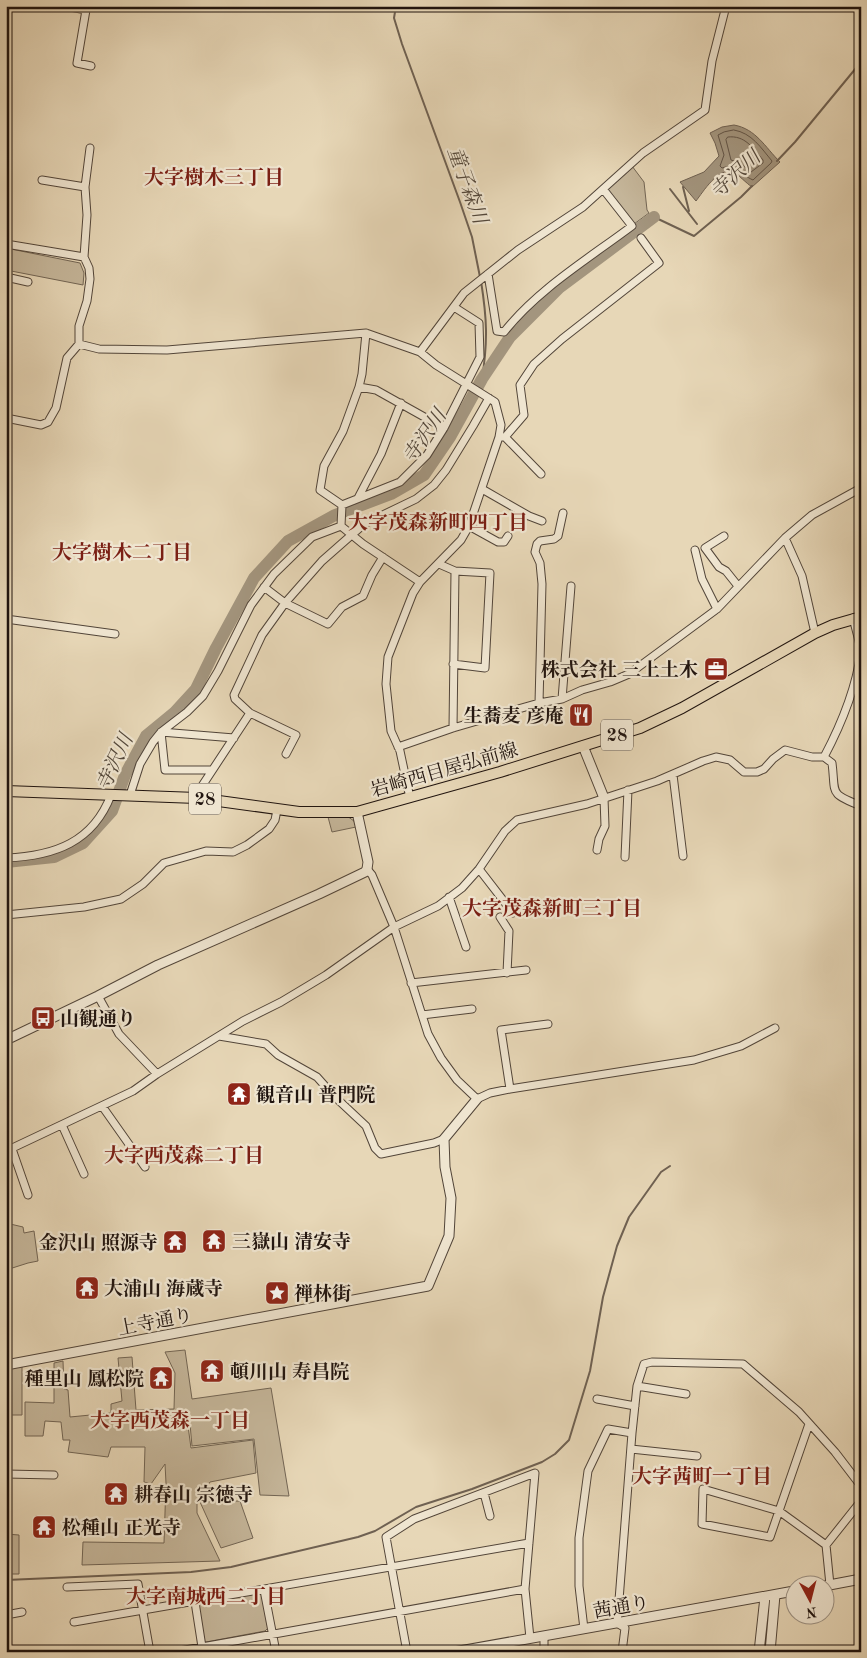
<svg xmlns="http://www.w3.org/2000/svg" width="867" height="1658" viewBox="0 0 867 1658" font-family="'Old Standard TT','Noto Serif JP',serif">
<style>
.green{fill:#c5b69a;stroke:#726554}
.water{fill:#a3957e;stroke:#6f6152}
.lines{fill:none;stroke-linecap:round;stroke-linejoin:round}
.shore{stroke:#625446;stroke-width:1}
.stream{stroke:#6f6152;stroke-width:2}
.river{stroke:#a3957e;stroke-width:12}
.minor-casing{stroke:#524539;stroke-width:9}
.tertiary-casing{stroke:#524539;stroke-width:11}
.primary-casing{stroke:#20140f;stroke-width:12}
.minor{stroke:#efe5d0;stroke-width:7}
.tertiary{stroke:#efe5d0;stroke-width:9}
.primary{stroke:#e7d7b7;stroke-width:10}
.labels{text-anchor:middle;stroke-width:4.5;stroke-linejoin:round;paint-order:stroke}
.shield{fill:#efe5d0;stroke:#5e5349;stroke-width:1}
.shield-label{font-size:18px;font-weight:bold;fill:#20140f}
.poi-label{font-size:19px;font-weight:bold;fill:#20140f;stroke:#efe5d0;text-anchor:start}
.street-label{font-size:19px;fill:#20140f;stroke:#efe5d0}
.water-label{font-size:20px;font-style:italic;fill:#54483b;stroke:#efe5d0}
.neighbourhood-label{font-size:20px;font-weight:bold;fill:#7a1f14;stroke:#efe5d0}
</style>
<rect width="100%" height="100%" fill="#e7d7b7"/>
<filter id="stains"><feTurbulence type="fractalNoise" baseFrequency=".004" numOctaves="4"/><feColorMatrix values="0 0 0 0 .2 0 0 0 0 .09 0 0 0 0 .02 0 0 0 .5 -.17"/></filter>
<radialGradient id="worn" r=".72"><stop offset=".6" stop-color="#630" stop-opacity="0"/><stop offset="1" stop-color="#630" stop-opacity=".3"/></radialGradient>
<path class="green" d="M632 166 644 182 647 210 649 213 634 224 608 191V186Z
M6 248 80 263 84 273 83 285 6 270Z
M347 816 354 821 356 827 332 832 328 817Z
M6 1223 23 1227 24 1233 34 1231 38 1261 28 1263 6 1270Z
M185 1350 192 1399 271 1388 289 1496 260 1495 254 1439 192 1446 190 1424 162 1423 188 1426 191 1448 253 1440 256 1473 210 1482 197 1502V1513L220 1561 82 1565 83 1542 164 1543 166 1483 165 1464 151 1484 144 1482 145 1447H111L108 1457 68 1452 70 1440H63L61 1422 45 1421 43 1436H25V1402L54 1403V1363L63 1361 64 1389 68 1390 70 1417 111 1413V1404L122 1401 118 1358 132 1357 136 1410 174 1409 175 1373 165 1352Z
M22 1366V1415H6V1369Z
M240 1501 253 1538 221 1548 200 1502Z
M6 1534 19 1535V1574H6Z
M260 1593 263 1596 268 1628 265 1631 206 1642 202 1641 198 1607 199 1604Z"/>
<path class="water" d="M734 125C756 129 765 147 780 162L752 187C746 183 739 175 733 172 718 167 703 192 696 201L680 182 704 172 719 156 715 143 710 133 722 127Z"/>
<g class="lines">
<path class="shore" d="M734 130C752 133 761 148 772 161L771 163 753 180C741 175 736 163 722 168L720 166 724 155 718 135 724 132Z
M728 137C745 135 753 148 763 160V163L751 172 740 163 731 160 726 140Z"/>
<path class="stream" d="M396 6 394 18 402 44 460 202 472 237 480 277
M777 161 795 142 861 62
M683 187 689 211
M670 189 697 224
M654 217 694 236 741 197 752 186
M481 281C487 319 488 341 482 379
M6 1580 191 1572 231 1567 358 1537 375 1531 416 1507 472 1489 542 1462 555 1454 569 1440 590 1371 603 1297 617 1246 629 1217 661 1172 670 1166"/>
<path class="river" d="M6 862 54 857 83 843 112 811 125 775 146 736 174 713 196 689 216 648 254 578 288 541 335 515 391 494 424 475 450 437 482 379 510 337 559 288 654 217"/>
<defs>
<path id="minor" d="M65 6 86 10 77 63 91 66
M42 180 85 187
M6 244 84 257
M488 274 497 331 504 332C538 289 588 259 632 226L603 189
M6 277 28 282
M79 344 99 349 167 350 366 333 420 352 436 365 495 402 501 425 499 437 469 526 461 540 420 582 413 593 388 657 386 684 391 731 400 751 410 798
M420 352 464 293 518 250 583 207 643 153 705 110 712 61 726 6
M359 387 376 390 444 428
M6 418 41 425 48 422 56 408 67 358 79 344V326L87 301 90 279 89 268 84 257 87 215 85 187 90 148
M499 437H505L524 415 520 385 534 364 562 339 659 263 641 238
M505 437 541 474
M482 489 529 516 542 521
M358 498 381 454 401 403
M342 505 400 482 427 455 444 428 480 357 479 323 454 307
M342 505 320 490 324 466 343 431 359 387 362 374 366 333
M341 526 363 544 420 582
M341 526 342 505
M469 526 498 542H504L508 536
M724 536 705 548 719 567 726 571 738 586
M785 538 802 576 815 633
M695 550 702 579 717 609
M439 564 455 571 490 573 485 668 453 664
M264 587 285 603 328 624 342 607 363 596 372 575 383 557
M853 618 861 649
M6 619 115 634
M562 699 571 586
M539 703 542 584 540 563 535 552 537 544 540 541 554 539 558 536 563 513
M250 713 296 735 286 754
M453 728 455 571
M398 747 453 728 539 703 562 699 582 690 610 682 629 674 717 609 785 538 812 515 861 488
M824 757C841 725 856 688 861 652
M212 770H165L161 732 234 738
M673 775 683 856
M130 795 140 764 153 742 161 732 187 712 203 696 218 671 251 605 274 574 312 537 341 526
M197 798 198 792 250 713 235 699 234 695 262 635 285 603 322 561 364 524 416 499 434 485 446 470 473 426 489 398
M597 850 599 839 605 826 604 798
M625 857 628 790
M6 858C55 856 93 842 111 795
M367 869 372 875 394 927 428 1034 441 1058 457 1080 477 1099 490 1093 510 1089 694 1060 741 1046 775 1028
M479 869 513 913
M449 897 466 947
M6 915 84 907 121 899 143 884 164 863 206 851 233 852 247 845 269 829 275 820 277 810
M500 917 509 931 507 973
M411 983 526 970
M98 996 119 1034 157 1074
M422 1015 472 1009
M219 1036 266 1044 278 1055 317 1077 334 1096 366 1126 375 1148 381 1154 434 1143 444 1139
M510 1089 501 1030 548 1024
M102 1106 145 1167
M62 1125 84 1174
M12 1149 28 1195
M6 1151 133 1091 157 1074 243 1021 281 1002 326 975 394 927 438 906 462 888 479 869 505 831 517 820 587 804 657 781 703 761 716 757 730 760 744 772H757L764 769 773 759 785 750 812 757H824L832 763C836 794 828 793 861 806
M637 1386 686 1394
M597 1399 635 1406
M809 1424 770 1537 702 1524 703 1489 779 1511 826 1545 830 1585
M631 1449 697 1456
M6 1474 54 1475
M484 1493 490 1516
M826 1545 861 1501
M67 1587 138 1584 150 1652
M264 1590 276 1652
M195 1602 202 1647
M6 1615 22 1612
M74 1622 529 1543
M584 1629 579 1586V1538L588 1471 608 1429 632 1433
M544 1636V1652
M174 1652 525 1589
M407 1652 386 1537 414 1519 535 1473 525 1589 530 1638
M622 1652 625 1628 617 1623 618 1613 632 1433 637 1386 644 1364 652 1362 743 1364 799 1412 835 1452 861 1486"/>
<path id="tertiary" d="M583 746 604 798
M6 1040 98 996 158 965 319 894 365 872 367 869 368 862 357 812
M6 1365 428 1286 449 1236 451 1198 445 1167 444 1139 477 1099
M824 1586 861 1579
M454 1652 794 1591
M759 1652 765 1597
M770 1652 775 1595"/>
<path id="primary" d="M6 791 197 798 299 812H357L500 772 640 728 682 708 815 633 833 625 861 617"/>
</defs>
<use href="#minor" class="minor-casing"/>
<use href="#tertiary" class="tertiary-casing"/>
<use href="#primary" class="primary-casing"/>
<use href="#minor" class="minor"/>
<use href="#tertiary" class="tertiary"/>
<use href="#primary" class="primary"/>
</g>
<defs>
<symbol id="office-square" viewBox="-11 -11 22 22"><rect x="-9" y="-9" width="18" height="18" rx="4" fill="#8f2418" stroke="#efe5d0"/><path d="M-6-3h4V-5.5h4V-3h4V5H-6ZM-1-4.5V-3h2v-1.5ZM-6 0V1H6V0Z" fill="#fff"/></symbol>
<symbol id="restaurant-square" viewBox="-11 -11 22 22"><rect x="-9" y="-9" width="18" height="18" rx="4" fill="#8f2418" stroke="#efe5d0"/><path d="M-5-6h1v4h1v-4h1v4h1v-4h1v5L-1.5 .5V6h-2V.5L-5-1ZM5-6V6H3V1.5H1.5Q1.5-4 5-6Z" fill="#fff"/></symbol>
<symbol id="bus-square" viewBox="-11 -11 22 22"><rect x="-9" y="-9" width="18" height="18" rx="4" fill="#8f2418" stroke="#efe5d0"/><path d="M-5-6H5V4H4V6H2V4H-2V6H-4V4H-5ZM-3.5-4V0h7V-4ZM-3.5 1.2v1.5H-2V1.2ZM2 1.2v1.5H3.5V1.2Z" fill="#fff"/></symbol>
<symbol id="temple-square" viewBox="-11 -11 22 22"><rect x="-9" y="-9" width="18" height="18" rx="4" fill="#8f2418" stroke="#efe5d0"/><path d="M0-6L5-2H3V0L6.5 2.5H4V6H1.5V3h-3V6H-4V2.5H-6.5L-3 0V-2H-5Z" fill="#fff"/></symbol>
<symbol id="sight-square" viewBox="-11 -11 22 22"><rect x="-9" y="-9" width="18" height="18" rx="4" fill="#8f2418" stroke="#efe5d0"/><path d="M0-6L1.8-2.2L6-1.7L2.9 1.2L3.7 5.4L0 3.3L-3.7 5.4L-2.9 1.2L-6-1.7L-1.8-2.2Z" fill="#fff"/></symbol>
</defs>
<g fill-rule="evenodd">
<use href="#office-square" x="702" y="655" width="28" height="28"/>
<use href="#restaurant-square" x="567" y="701" width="28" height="28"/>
<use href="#bus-square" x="29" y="1004" width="28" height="28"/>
<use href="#temple-square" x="225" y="1080" width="28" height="28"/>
<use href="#temple-square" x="200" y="1227" width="28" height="28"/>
<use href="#temple-square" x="161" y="1228" width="28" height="28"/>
<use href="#temple-square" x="73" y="1274" width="28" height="28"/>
<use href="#sight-square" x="263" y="1279" width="28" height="28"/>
<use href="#temple-square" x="198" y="1357" width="28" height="28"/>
<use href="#temple-square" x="147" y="1364" width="28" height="28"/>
<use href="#temple-square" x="102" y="1480" width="28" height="28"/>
<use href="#temple-square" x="30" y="1513" width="28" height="28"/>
</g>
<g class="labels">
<g class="shield">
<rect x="601" y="719.5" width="32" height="31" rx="4"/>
<rect x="189" y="783.5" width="32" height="31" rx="4"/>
</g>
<g class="shield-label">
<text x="617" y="741">28</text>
<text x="205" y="805">28</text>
</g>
<g class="poi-label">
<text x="698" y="676" text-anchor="end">株式会社 三上土木</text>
<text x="564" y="722" text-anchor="end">生蕎麦 彦庵</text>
<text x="60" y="1025">山観通り</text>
<text x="256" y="1101">観音山 普門院</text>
<text x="232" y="1248">三嶽山 清安寺</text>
<text x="158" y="1249" text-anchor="end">金沢山 照源寺</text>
<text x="104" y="1295">大浦山 海蔵寺</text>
<text x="294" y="1300">禅林街</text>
<text x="230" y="1378">頓川山 寿昌院</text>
<text x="144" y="1385" text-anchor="end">種里山 鳳松院</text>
<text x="134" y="1501">耕春山 宗徳寺</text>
<text x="62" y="1534">松種山 正光寺</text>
</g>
<g class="street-label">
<text transform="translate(444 769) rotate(-16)" y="7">岩崎西目屋弘前線</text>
<text transform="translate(155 1321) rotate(-11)" y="7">上寺通り</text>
<text transform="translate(621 1606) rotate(-10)" y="7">茜通り</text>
</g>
<g class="water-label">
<text transform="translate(735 174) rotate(-43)" y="7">寺沢川</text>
<text transform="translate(468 185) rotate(70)" y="7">童子森川</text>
<text transform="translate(424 436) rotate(-56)" y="7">寺沢川</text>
<text transform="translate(114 762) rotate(-65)" y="7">寺沢川</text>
</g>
<g class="neighbourhood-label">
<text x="214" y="184">大字樹木三丁目</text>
<text x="438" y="529">大字茂森新町四丁目</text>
<text x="122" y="559">大字樹木二丁目</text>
<text x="552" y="915">大字茂森新町三丁目</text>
<text x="184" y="1162">大字西茂森二丁目</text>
<text x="170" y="1427">大字西茂森一丁目</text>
<text x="702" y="1483">大字茜町一丁目</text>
<text x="206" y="1603">大字南城西二丁目</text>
</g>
</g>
<rect width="867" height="1658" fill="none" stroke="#e7d7b7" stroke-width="25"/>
<rect x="8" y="8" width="852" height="1643" fill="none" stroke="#20140f" stroke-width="2.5"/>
<rect x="12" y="12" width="842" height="1633" fill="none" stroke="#20140f"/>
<g transform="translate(810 1600) rotate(173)"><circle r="24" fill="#efe5d0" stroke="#9c9183"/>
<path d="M0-4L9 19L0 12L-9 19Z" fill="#8f2418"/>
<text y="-8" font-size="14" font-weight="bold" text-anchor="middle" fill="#20140f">N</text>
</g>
<rect width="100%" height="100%" filter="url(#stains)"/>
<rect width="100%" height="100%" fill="url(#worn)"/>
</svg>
